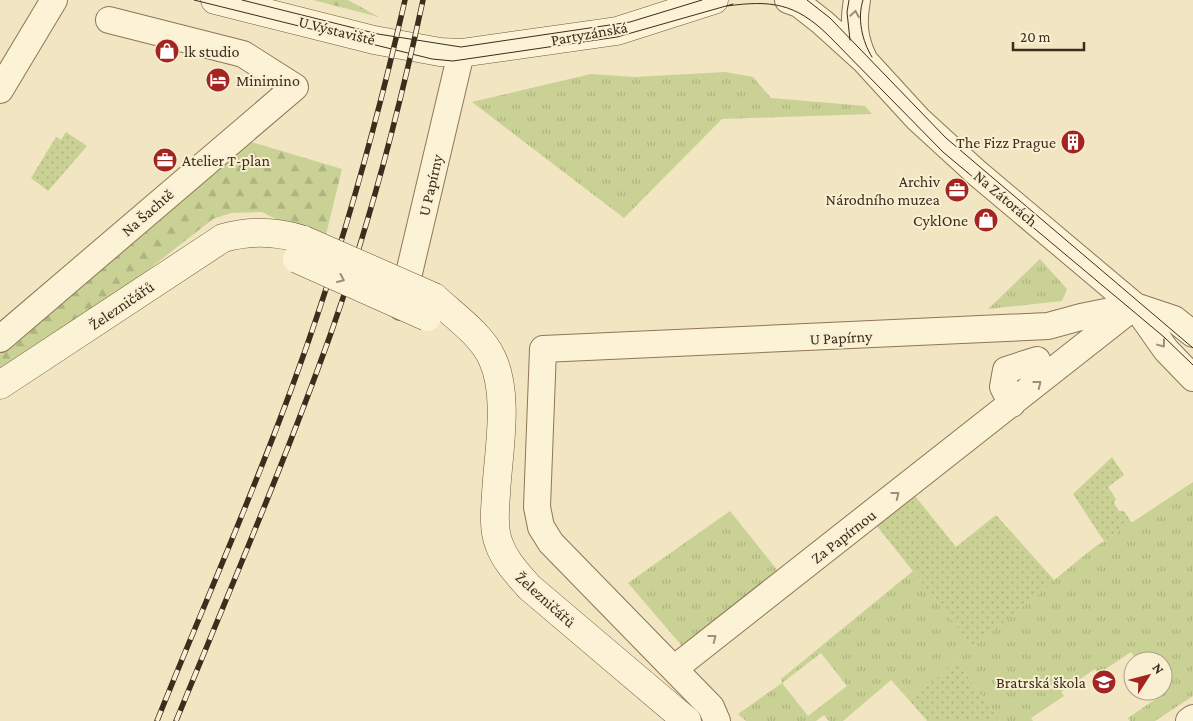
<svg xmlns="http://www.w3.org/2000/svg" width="1193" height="721" viewBox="0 0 1193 721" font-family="'Crimson Pro',serif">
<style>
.grass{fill:url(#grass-tufts);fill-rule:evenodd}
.forest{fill:url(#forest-firs)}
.garden{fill:url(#garden-dots)}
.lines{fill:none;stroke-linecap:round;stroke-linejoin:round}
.minor-casing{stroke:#8e7657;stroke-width:28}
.secondary-casing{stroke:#70573a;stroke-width:29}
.minor{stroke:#fcf2d6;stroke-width:26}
.secondary{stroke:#fcf2d6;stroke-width:28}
.tram{stroke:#3c2d1d;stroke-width:1}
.rail-casing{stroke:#3c2d1d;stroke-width:5.5}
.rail{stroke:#f9efd2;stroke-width:4;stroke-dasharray:11;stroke-linecap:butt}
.secondary-bridge-casing{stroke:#70573a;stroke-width:29;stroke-linecap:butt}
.secondary-bridge{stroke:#fcf2d6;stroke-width:28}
.oneway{stroke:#9c907a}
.labels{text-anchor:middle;stroke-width:4;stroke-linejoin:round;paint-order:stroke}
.street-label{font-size:16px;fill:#3c2d1d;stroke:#f9efd2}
.poi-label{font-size:16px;fill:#3c2d1d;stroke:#f9efd2;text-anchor:end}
</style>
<defs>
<pattern id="grass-tufts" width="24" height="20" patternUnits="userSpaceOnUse" patternTransform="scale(1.25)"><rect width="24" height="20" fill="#c9d195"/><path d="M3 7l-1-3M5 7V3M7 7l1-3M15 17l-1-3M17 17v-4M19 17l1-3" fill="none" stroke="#aeb480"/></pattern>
<pattern id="forest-firs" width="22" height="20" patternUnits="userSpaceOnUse" patternTransform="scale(1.25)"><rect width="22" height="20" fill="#c9d195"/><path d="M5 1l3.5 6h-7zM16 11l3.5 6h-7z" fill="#aeb480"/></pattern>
<pattern id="garden-dots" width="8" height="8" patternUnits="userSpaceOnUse" patternTransform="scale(1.25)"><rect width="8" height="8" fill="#c9d195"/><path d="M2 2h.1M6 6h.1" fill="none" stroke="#aeb480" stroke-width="1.8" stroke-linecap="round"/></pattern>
</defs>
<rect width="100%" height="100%" fill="#f2e5c2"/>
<path class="grass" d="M725 72 753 77 771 98 865 106 872 114 722 119 624 218 472 102 591 74 634 77Z
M1040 259 1067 289 1062 301 988 309Z
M1193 482V696L1155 721H1130L1128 718 1160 696 1157 691H1163V661H1137L1131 652 1098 674 1095 669 1061 692 1064 696 1031 718 1033 721H1000L957 662 909 700 891 680 843 721H829L824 715 816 721H746L738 714 782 683 781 679 913 571 973 647 1092 549ZM821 653 847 686 808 716 782 683Z
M730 511 778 571 682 646 628 583Z"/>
<path class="forest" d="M313 0H348L379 17Z
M241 139 342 169 324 243 262 212 231 213 213 219 140 276 0 368V349Z"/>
<path class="garden" d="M66 132 87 146 48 191 31 178 56 137 61 140Z
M1112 457 1124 475 1108 487 1116 499 1114 503 1119 511H1124L1132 523 1104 541 1073 494Z
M915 496 956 547 996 515 1055 581 973 647 877 526Z
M957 662 1000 721H927L909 700Z"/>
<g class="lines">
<defs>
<path id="minor" d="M788 0 799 4 822 22 864 60 918 119 977 173 1135 306 1166 350 1193 378
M857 0C853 22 854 39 864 59
M0 90 54 0
M1135 306 1174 319 1193 334
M401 307 461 53
M0 339 295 87 243 54 109 20
M1012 404 1003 387 1006 370 1037 360
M675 668 1131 309
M717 721 711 707 551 543 541 527 537 507 543 349 1048 326 1081 317 1135 306
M1189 721 1193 718"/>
<path id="secondary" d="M215 0 374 40 440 52 461 53 617 31 714 0
M434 297C453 315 481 334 492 358 510 396 498 453 496 494 495 509 493 529 499 544 505 561 517 573 529 587L687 721
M0 385 223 238C251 230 276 231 304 240"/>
</defs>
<use href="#minor" class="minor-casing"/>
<use href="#secondary" class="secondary-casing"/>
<use href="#minor" class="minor"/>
<use href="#secondary" class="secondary"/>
<path class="tram" d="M194 0 432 59 453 61 617 37 733 4
M242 0 378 34 461 47 630 22 702 0
M807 0 830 18 946 138 1193 348
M849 0 847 12 850 40
M863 0C857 18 862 41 872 57
M727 6C771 0 795 3 828 35L943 152 1164 337 1193 365"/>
<defs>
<path id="rail" d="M157 721C203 606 254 493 296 376 341 253 376 127 405 0
M176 721C229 592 284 464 331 333 369 225 399 112 423 0"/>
</defs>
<use href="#rail" class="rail-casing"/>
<use href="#rail" class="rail"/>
<defs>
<path id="secondary-bridge" d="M304 240 434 297
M297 259 427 317"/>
</defs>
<use href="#secondary-bridge" class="secondary-bridge-casing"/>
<use href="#secondary-bridge" class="secondary-bridge"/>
</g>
<defs><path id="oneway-chevron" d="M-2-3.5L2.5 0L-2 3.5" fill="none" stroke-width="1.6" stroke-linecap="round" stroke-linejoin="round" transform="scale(1.25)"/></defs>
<g class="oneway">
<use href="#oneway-chevron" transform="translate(855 14) rotate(-81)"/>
<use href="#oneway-chevron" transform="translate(341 279) rotate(24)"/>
<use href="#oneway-chevron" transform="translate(1162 344) rotate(53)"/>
<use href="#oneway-chevron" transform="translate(1038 384) rotate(-38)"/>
<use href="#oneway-chevron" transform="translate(896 495) rotate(-38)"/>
<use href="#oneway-chevron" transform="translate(713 638) rotate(-38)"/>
</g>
<defs>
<symbol id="shop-disc" viewBox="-11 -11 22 22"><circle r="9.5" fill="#a32421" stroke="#f9efd2"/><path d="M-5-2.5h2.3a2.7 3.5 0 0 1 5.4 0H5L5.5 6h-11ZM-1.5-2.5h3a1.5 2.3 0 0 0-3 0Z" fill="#fff"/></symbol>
<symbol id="hotel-disc" viewBox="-11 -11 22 22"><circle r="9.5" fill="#a32421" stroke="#f9efd2"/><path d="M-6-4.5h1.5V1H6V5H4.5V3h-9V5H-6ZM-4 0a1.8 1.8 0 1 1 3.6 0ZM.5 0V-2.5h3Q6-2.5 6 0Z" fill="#fff"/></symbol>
<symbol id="building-disc" viewBox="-11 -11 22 22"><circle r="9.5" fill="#a32421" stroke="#f9efd2"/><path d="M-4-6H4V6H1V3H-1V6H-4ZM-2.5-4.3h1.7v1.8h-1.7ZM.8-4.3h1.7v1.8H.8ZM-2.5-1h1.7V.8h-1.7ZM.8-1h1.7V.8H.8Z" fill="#fff"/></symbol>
<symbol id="office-disc" viewBox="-11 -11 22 22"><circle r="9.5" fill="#a32421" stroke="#f9efd2"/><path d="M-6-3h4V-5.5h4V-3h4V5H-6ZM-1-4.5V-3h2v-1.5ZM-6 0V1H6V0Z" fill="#fff"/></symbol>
<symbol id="school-disc" viewBox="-11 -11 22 22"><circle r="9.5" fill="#a32421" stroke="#f9efd2"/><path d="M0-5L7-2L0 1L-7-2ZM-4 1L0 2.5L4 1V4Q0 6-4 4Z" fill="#fff"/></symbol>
</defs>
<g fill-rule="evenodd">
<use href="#shop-disc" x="153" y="37" width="28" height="28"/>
<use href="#hotel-disc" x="204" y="66" width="28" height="28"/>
<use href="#building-disc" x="1059" y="128" width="28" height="28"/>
<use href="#office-disc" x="151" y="146" width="28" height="28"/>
<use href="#office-disc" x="943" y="176" width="28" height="28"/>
<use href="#shop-disc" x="972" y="206" width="28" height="28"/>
<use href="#school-disc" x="1090" y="668" width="28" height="28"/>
</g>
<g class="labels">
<g class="street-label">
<text transform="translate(337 30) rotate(14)" y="6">U Výstaviště</text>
<text transform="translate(589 33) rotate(-10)" y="6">Partyzánská</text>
<text transform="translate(430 185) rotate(-77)" y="6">U Papírny</text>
<text transform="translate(1006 198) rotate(40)" y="6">Na Zátorách</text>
<text transform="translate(147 212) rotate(-41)" y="6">Na Šachtě</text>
<text transform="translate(121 305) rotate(-34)" y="6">Železničářů</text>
<text transform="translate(841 337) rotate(-3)" y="6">U Papírny</text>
<text transform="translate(843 536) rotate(-38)" y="6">Za Papírnou</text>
<text transform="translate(546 599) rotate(42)" y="6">Železničářů</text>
</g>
<g class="poi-label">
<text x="184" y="57" text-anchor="start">lk studio</text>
<text x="236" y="86" text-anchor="start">Minimino</text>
<text x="1056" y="148">The Fizz Prague</text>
<text x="182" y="166" text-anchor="start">Atelier T-plan</text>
<text x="940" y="187">Archiv<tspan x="940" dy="18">Národního muzea</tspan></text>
<text x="968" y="226">CyklOne</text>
<text x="1086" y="688">Bratrská škola</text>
</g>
</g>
<g transform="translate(1148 676) rotate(54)"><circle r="24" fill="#f9efd2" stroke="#ada18a"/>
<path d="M0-4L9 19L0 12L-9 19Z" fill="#a32421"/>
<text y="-8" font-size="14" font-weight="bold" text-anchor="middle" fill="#3c2d1d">N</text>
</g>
<path d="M1013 42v8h71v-8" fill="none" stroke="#3c2d1d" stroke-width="2.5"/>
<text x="1020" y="42" font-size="15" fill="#3c2d1d" stroke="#f9efd2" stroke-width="4" paint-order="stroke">20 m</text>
</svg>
